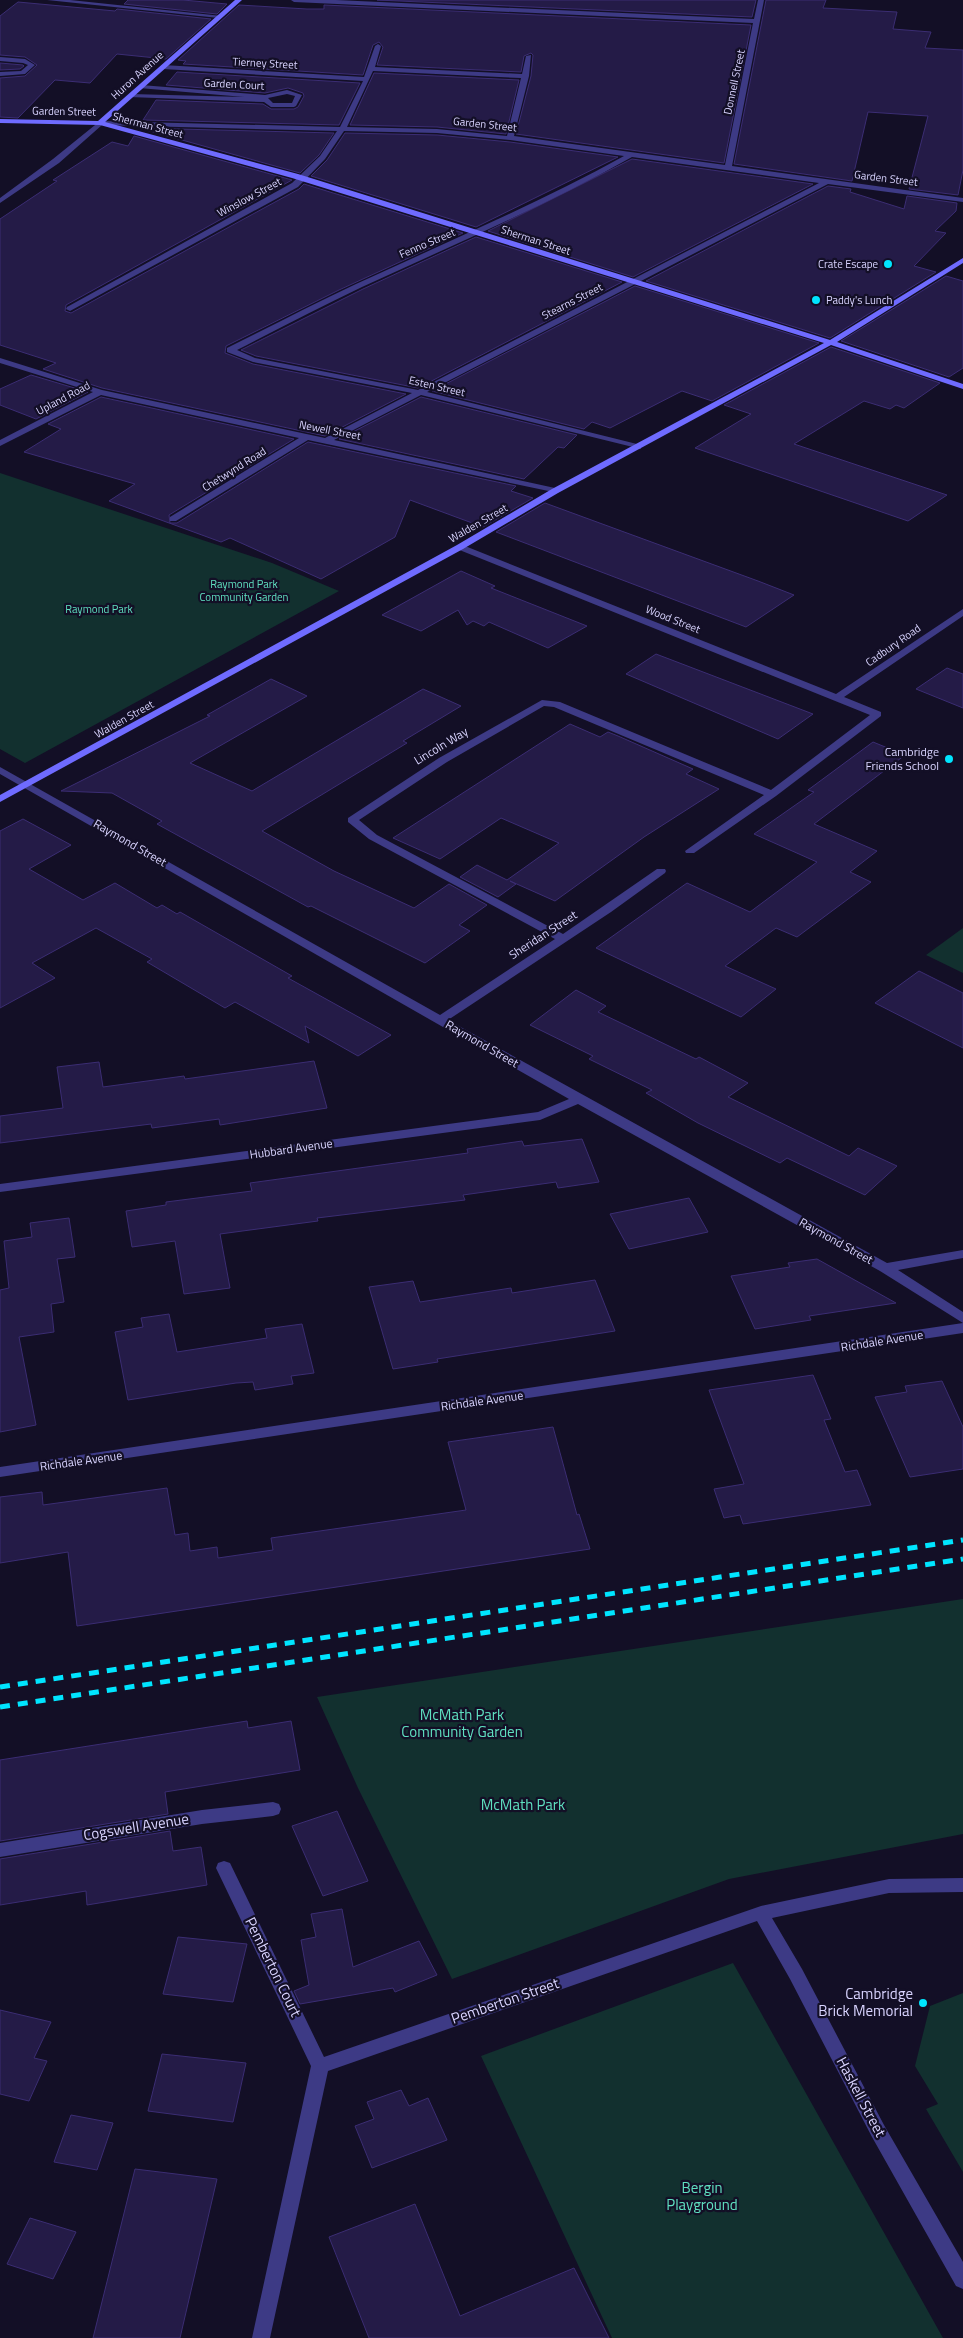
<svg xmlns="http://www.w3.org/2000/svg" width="963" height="2338" viewBox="0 0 963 2338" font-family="'Titillium Web',sans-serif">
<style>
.green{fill:#12302f}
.building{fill:#241b47;stroke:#3b2d73}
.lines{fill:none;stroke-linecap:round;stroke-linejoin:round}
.lane{fill:#3d3a85;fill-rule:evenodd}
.street{fill:#3d3a85;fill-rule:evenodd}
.secondary{fill:#6f6bff;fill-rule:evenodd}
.rail{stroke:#00e5ff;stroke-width:5;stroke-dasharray:10 8;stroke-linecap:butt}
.poi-dot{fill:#00e5ff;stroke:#130f26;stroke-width:2}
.labels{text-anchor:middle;stroke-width:4.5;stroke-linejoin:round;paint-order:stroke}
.far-street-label{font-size:11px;fill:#d9d4ff;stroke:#130f26}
.far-poi-label{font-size:11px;fill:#d9d4ff;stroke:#130f26;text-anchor:end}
.far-park-label{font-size:11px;fill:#5fe0c0;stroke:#130f26}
.street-label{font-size:12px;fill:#d9d4ff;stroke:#130f26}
.poi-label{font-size:12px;fill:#d9d4ff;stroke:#130f26;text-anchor:end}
.near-park-label{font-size:15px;fill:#5fe0c0;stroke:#130f26}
.near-street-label{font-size:15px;fill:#d9d4ff;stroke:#130f26}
.near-poi-label{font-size:15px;fill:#d9d4ff;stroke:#130f26;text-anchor:end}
</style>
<rect width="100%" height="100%" fill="#130f26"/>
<path class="green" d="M0 473 272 563 339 591 25 763 0 749Z
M963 928V973L926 955Z
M963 1599V1834L729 1879 452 1979 358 1788 317 1697Z
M733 1963 943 2338H612L481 2056Z
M963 1993V2172L926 2109 938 2104 915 2066 930 2006Z"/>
<path class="building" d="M128 0H183L227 4 217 14 124 4Z
M377 0H756L752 17Z
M766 0H826L823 8 897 12 893 29 931 32 925 48 963 50V170L958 195 909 189 928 116 868 112 852 181 734 164Z
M18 2 115 11 117 9 211 19 166 59 117 54 90 83 55 80 18 118 0 117V78L25 76 37 65 25 57 0 55V16Z
M239 5 307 9H324V5L751 25 724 163 516 134 531 76 533 55 531 53 524 56 521 72 377 65 383 47 379 42 373 45 363 75 183 64 186 61 178 60Z
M0 63 23 65 24 66 20 69 0 70Z
M177 72 360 83 339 125 143 120 156 100 263 104 271 109H294L298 107 304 96 303 93 288 88 265 93 166 85Z
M374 73 519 80 506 134 437 127 350 125Z
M139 128 334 133 319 155 300 173Z
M345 133 437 135 510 142 618 157 476 227 311 176 327 160Z
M134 136 292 180 66 305 65 311 71 313 299 189 304 184 463 233 339 290 226 346 225 353 253 364 406 394 325 436 102 388 43 369 56 363 0 345V219L57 181 53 180 112 142 128 146Z
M632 159 813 184 633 277 488 231Z
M828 186 851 189 850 192 904 209 907 196 957 203 956 211 935 231 946 233 914 266 936 272 830 338 646 281Z
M476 237 622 282 418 388 256 356 241 350 363 289Z
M946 276 963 281V368L949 377 841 341Z
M635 286 819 343 712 401 682 391 610 428 592 422 584 429 432 391Z
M831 347 940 383 904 408 896 405 890 409 864 401 794 444 947 495 908 521 695 448 751 414 724 405Z
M31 375 88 392 36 419 0 405V389Z
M101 397 294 439 169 515 170 523H177L308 442 516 486 511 491 533 498 483 527 410 500 395 537 321 579 230 538 221 542 109 501 135 484 24 452 61 429 48 424Z
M421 397 577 435 564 448 558 447 524 479 339 439Z
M545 503 758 581 794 595 746 627 496 532Z
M461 571 495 586 491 588 587 626 548 648 489 622 484 626 473 621 467 625 458 610 421 631 382 615Z
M656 654 813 714 778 739 626 674Z
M947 668 963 674V708L916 689Z
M271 679 307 696 190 763 252 791 423 689 461 706 403 741 407 743 262 831 334 871 414 908 449 884 487 905 459 925 470 931 425 963 311 906 308 907 157 824 162 821 112 793 61 791 210 716 207 715Z
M570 724 600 737 608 732 618 736 693 769 686 774 719 789 644 837 555 901 510 881 516 884 498 897 460 877 477 865 507 880 559 843 501 818 440 859 393 838Z
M873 742 905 755 814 824 877 851 850 872 871 882 797 937 776 928 725 966 776 989 741 1017 596 948 687 883 750 912 817 862 754 834 814 792 808 790Z
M23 819 71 845 29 869 83 900 115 883 157 908 162 905 177 914 180 912 292 976 288 978 391 1035 358 1056 305 1026 309 1043 235 1002 225 1008 147 962 152 959 96 928 32 963 55 978 0 1008V831Z
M919 971 963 993V1048L875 1003Z
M576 990 606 1006 598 1012 696 1059 699 1057 748 1083 728 1097 849 1156 858 1148 897 1166 865 1195 787 1158 780 1163 698 1123 646 1093 652 1090 589 1059 593 1056 530 1025Z
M314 1061 327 1108 220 1125 219 1119 152 1128 151 1124 0 1143V1116L63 1108 57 1067 99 1062 103 1087 184 1076 185 1079Z
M582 1139 599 1182 558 1188 556 1182 463 1195 465 1200 317 1218 318 1221 220 1234 230 1288 184 1294 175 1241 132 1247 126 1211 166 1205V1202L252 1191 250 1183 468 1153 467 1149 522 1141 524 1146Z
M689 1198 708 1232 629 1249 610 1214Z
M69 1218 75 1257 57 1259 64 1302 51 1304 54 1332 19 1337 36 1425 0 1432V1290L9 1288 4 1241 32 1237 30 1223Z
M817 1259 896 1303 809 1316 811 1320 755 1329 731 1276 790 1267 788 1263Z
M595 1280 615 1331 437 1359 438 1362 393 1369 369 1287 413 1281 420 1302 511 1288 512 1293Z
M169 1314 177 1352 267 1338 265 1329 302 1324 314 1373 291 1376 293 1384 255 1390 253 1382 236 1383 128 1400 115 1332 143 1327 141 1318Z
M813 1375 831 1419 824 1420 845 1472 857 1470 871 1505 743 1524 740 1515 724 1518 714 1489 744 1484 709 1390Z
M942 1381 963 1427V1469L910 1477 875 1397 907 1392 905 1386Z
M553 1427 577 1515 579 1514 590 1549 77 1626 68 1552 0 1563V1497L42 1492 43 1505 167 1488 175 1535 188 1533 190 1551 217 1547 218 1558 273 1550 271 1538 466 1510 448 1442Z
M247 1721 248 1728 291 1721 300 1770 165 1792 168 1814 0 1841V1760Z
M337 1811 368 1881 323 1896 292 1826Z
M170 1831 173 1851 201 1847 207 1885 87 1905 86 1891 0 1905V1859Z
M342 1909 353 1967 419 1941 437 1975 395 1992 393 1988 300 2004 294 1991 309 1985 301 1940 316 1937 311 1914Z
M178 1937 247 1944 233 2002 163 1994Z
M0 2010 51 2022 34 2058 47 2061 29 2101 0 2094Z
M162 2054 246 2063 233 2122 148 2111Z
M401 2090 409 2106 428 2098 447 2140 372 2168 355 2126 374 2119 367 2102Z
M71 2115 113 2123 97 2170 54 2162Z
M135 2169 217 2179 180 2338H93Z
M415 2204 460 2316 574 2268 609 2338H369L329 2237Z
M30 2218 76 2232 53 2279 7 2264Z"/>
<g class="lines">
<path class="lane" d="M273 1802 279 1804 281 1809 279 1814 273 1816 202 1824 0 1857V1843L202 1810Z"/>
<path class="street" d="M47 0H70L222 16 219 18Z
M291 0H336L754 19 758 0H764L732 166 963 198V202L828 184 427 392 641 445V449L421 395 334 440 555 488 558 489V493L308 440 176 521H170V517L299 438 101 395 0 446V440L93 392 0 363V358L102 390 325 438 412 393 253 362 227 352V348C270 327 313 304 356 284 447 242 537 204 624 156L510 140 437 133 344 131 325 159 298 187 70 311 66 309 67 307 292 183 320 156 337 131 102 125 59 163 0 203V198L53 159 100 121 340 127 363 81 163 69 160 67 163 65 364 77 375 46 378 44 381 46 375 67 522 74 526 56 531 55 529 76 514 136 725 165 753 23 294 2ZM373 71 521 78 507 136 437 129 347 127ZM632 157 819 183 418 390 255 358 237 350C278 329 320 307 362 287 453 245 545 206 632 157Z
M0 57 25 59 35 65 25 74 0 76V72L21 71 28 65 23 63 0 61Z
M141 85 265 95 287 90 302 95 296 106 294 107H271L264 102 129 97V95L131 94 244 97 139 88V86ZM287 94 295 96 292 103H273L268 98Z
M460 544 836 694 963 609V616L844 697 881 712V716L776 796 694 853H686L685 851 764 795 554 707 544 706 447 762 359 820 377 835 563 934 657 869H665L666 871 665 873 611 912 448 1020 887 1263 963 1250V1258L898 1270 963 1312V1323L880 1271 578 1104 540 1120 0 1192V1184L538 1112 569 1099 0 774V767L440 1015 555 939 369 839 348 822V818L439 758 542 700 560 702 771 790 870 715 457 549 455 547Z
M963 1323V1333L0 1477V1467Z
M224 1861 230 1863 324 2057 761 1906 889 1879 963 1878V1892L889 1893 772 1918 802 1969 884 2125 963 2262V2289L956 2286 872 2137 790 1979 757 1921 328 2071 270 2338H252L311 2066 216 1868 218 1863Z"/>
<path class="secondary" d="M235 0H242L105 122 298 174 830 340 963 258V263L837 342 963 384V389L831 345 558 493 463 549 0 802V795L457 545 552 489 824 343 292 178 100 125 0 123V119L98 121Z"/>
<path class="rail" d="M0 1687 963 1540
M0 1707 963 1559"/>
</g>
<g class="poi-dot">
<circle cx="888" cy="264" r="5"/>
<circle cx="816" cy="300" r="5"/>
<circle cx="949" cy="759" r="5"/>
<circle cx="923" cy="2003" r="5"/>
</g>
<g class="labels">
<g class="far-street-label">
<text transform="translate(265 63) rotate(3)" y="4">Tierney Street</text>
<text transform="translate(137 75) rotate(-42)" y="4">Huron Avenue</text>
<text transform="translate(734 82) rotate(-78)" y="4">Donnell Street</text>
<text transform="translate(234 84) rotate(3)" y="4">Garden Court</text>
<text transform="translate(64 111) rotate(1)" y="4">Garden Street</text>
<text transform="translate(485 124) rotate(6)" y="4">Garden Street</text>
<text transform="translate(148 125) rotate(15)" y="4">Sherman Street</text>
<text transform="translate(886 178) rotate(7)" y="4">Garden Street</text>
<text transform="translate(249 197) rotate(-28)" y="4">Winslow Street</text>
<text transform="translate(536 240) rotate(18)" y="4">Sherman Street</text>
<text transform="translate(427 243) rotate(-23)" y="4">Fenno Street</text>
<text transform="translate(572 301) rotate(-27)" y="4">Stearns Street</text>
<text transform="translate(437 386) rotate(13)" y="4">Esten Street</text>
<text transform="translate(63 398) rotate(-28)" y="4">Upland Road</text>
<text transform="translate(330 430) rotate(11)" y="4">Newell Street</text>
<text transform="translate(234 469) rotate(-32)" y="4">Chetwynd Road</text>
<text transform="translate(478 523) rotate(-30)" y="4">Walden Street</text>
<text transform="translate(673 619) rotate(22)" y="4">Wood Street</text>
<text transform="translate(893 645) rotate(-35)" y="4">Cadbury Road</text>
<text transform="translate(124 719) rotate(-29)" y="4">Walden Street</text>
</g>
<g class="far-poi-label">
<text x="878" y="268">Crate Escape</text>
<text x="826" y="304" text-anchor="start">Paddy's Lunch</text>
</g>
<g class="far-park-label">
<text x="244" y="588">Raymond Park<tspan x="244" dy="13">Community Garden</tspan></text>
<text x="99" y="613">Raymond Park</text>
</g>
<g class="street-label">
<text transform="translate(441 746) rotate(-31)" y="4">Lincoln Way</text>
<text transform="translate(130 843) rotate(30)" y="4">Raymond Street</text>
<text transform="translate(543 935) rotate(-33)" y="4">Sheridan Street</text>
<text transform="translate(482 1044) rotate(30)" y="4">Raymond Street</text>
<text transform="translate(291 1149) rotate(-8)" y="4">Hubbard Avenue</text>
<text transform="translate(836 1241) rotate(29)" y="4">Raymond Street</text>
<text transform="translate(882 1341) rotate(-9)" y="4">Richdale Avenue</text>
<text transform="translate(482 1401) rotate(-8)" y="4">Richdale Avenue</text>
<text transform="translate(81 1461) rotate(-8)" y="4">Richdale Avenue</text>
</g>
<g class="poi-label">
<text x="939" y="756">Cambridge<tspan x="939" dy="14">Friends School</tspan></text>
</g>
<g class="near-park-label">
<text x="462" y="1720">McMath Park<tspan x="462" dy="17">Community Garden</tspan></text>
<text x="523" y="1810">McMath Park</text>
<text x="702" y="2193">Bergin<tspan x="702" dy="17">Playground</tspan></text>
</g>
<g class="near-street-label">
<text transform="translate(136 1827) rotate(-9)" y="5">Cogswell Avenue</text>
<text transform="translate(273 1967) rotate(64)" y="5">Pemberton Court</text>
<text transform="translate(505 2001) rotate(-19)" y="5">Pemberton Street</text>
<text transform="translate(861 2097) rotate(62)" y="5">Haskell Street</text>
</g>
<g class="near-poi-label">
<text x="913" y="1999">Cambridge<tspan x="913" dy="17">Brick Memorial</tspan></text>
</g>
</g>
</svg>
